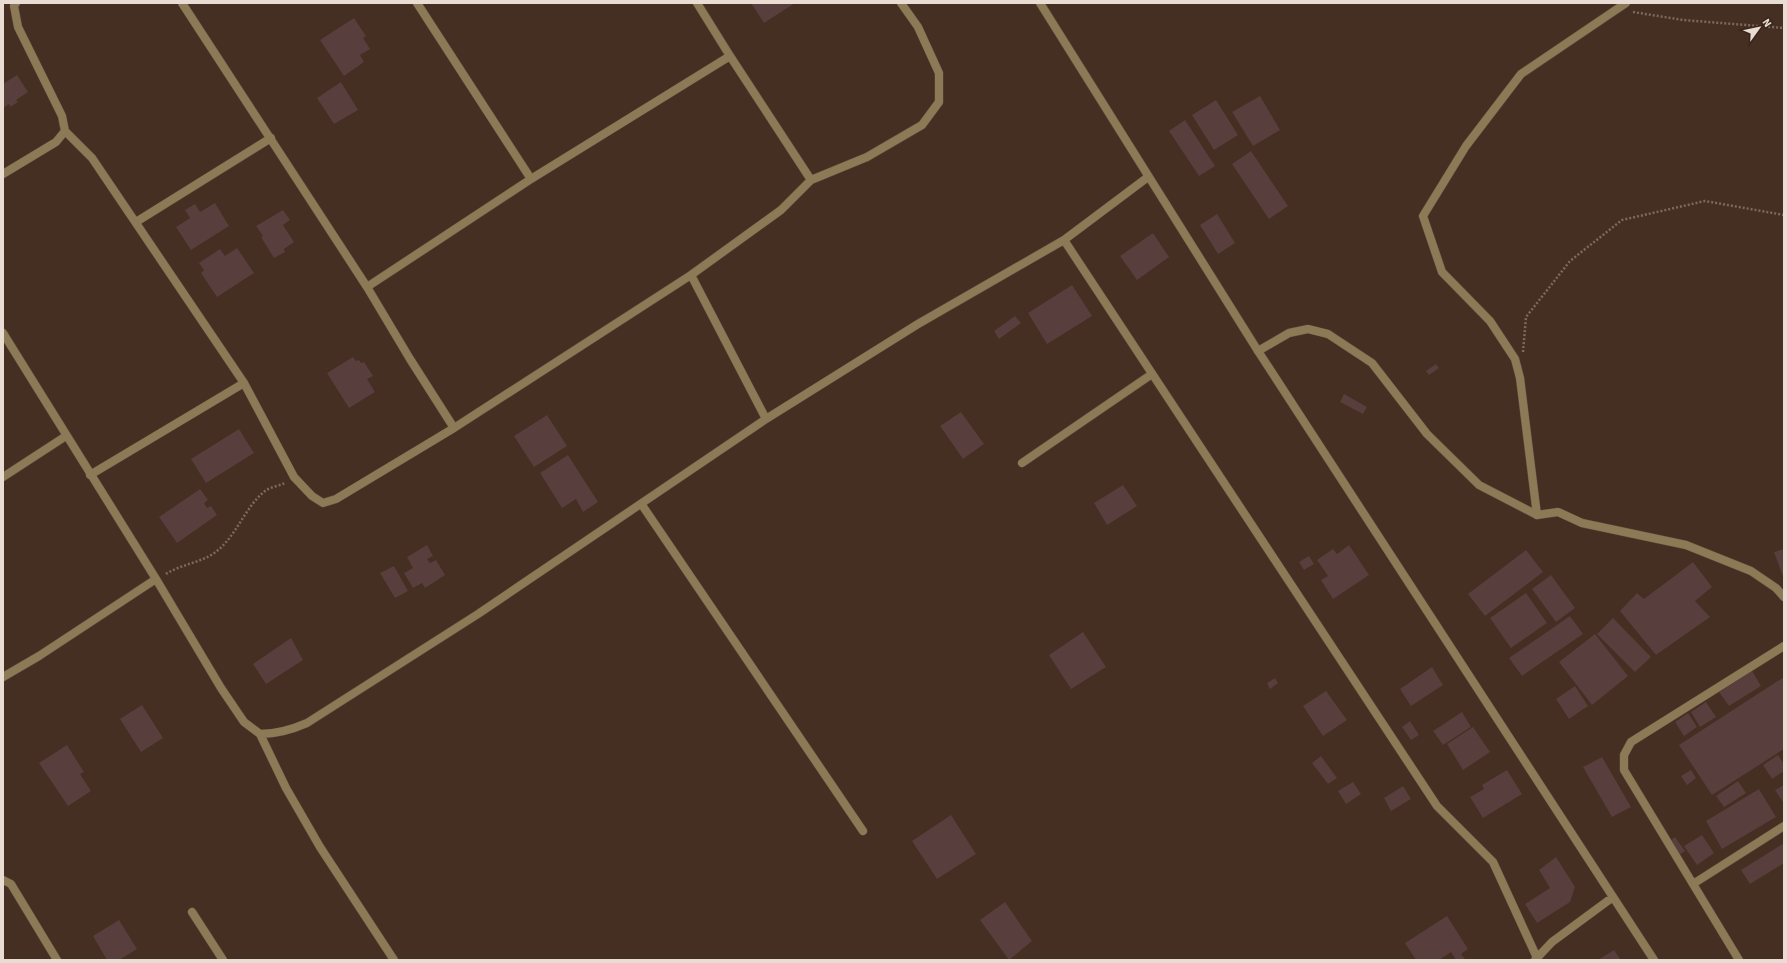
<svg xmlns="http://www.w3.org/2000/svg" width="1787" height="963" viewBox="0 0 1787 963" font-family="'Source Sans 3',sans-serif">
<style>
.building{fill:#583e3c}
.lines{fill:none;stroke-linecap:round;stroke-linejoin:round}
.lane-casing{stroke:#5e4b3e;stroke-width:9}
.street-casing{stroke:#5e4b3e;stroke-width:9}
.path{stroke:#7c6a5e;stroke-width:2.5;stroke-dasharray:2 2;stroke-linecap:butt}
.lane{stroke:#8c7a57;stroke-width:8}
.street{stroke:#8c7a57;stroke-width:8}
</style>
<rect width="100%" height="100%" fill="#442f22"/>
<path class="building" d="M751 3H795L764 23Z
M354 18 366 36 363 38 370 49 360 55 364 62 344 76 320 40Z
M17 75 28 92 16 100 18 102 10 107 9 104 3 108V84Z
M341 82 358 110 334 124 317 98Z
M1260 96 1280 130 1253 146 1232 112Z
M1216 100 1238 135 1214 150 1192 115Z
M1185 120 1215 166 1199 176 1169 131Z
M1251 151 1288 206 1269 219 1232 164Z
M215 203 229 226 191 250 176 227 190 218 185 210 195 204 200 212Z
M283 210 290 220 283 225 294 242 284 249 285 252 274 258 261 237 263 236 256 226Z
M1217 214 1235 243 1218 254 1200 225Z
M1153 233 1169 257 1137 280 1120 256Z
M237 248 254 273 217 297 201 273 204 270 199 263 220 249 225 256Z
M1072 285 1092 316 1047 344 1028 313Z
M1015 316 1021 323 999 339 994 331Z
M353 357 356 361 359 360 361 363 364 362 373 376 367 379 375 392 349 408 327 373Z
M1436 364 1439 368 1429 375 1426 371Z
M1344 394 1367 407 1363 414 1340 402Z
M961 412 984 444 963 459 940 426Z
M547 415 567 446 534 467 514 436Z
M239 429 254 453 206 483 191 459Z
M568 455 598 502 583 512 576 499 562 508 540 473Z
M1123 485 1137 506 1107 525 1094 503Z
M200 489 208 500 204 503 207 508 211 506 217 515 177 543 159 517Z
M427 545 433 556 427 559 430 563 436 560 445 575 425 588 422 583 413 588 404 573 413 568 407 557Z
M1349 545 1369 575 1333 599 1321 580 1328 576 1317 560 1333 549 1337 554Z
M1784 549V579L1774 552Z
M1526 550 1543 572 1485 616 1468 594Z
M1309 556 1314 564 1304 570 1299 562Z
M1693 562 1712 587 1695 601 1710 617 1656 655 1620 611 1637 593 1644 599Z
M394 566 408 591 395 598 380 573Z
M1551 575 1575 608 1556 622 1532 589Z
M1526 593 1547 623 1511 648 1490 618Z
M1570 616 1583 634 1522 676 1509 658Z
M1613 618 1651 657 1635 672 1597 634Z
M1083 632 1106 667 1071 689 1049 655Z
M1595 634 1628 676 1592 705 1559 662Z
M291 638 303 660 266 684 253 664Z
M1432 667 1443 685 1411 706 1400 689Z
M1752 671 1761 686 1729 706 1719 692Z
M1784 677V749L1712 795 1679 745Z
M1275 678 1278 683 1270 689 1267 683Z
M1575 686 1588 706 1569 719 1556 699Z
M1326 691 1347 720 1323 736 1303 706Z
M1706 702 1716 717 1700 727 1691 712Z
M142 705 163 738 141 752 120 719Z
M1462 712 1471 727 1443 745 1433 731Z
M1688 713 1697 727 1684 736 1675 722Z
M1410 721 1419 735 1411 740 1402 727Z
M1473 727 1490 752 1463 770 1447 744Z
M67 745 84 772 80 774 91 791 68 806 39 763Z
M1778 755 1784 764V771L1772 779 1763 765Z
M1321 756 1337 778 1328 784 1312 763Z
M1602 757 1631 807 1612 817 1583 767Z
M1507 770 1522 794 1483 818 1470 797 1484 789 1482 785Z
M1691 770 1696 778 1687 785 1681 776Z
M1738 781 1746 793 1724 807 1716 796Z
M1353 782 1361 794 1346 804 1338 791Z
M1784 785V804L1775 790Z
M1403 786 1411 799 1391 811 1384 798Z
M1759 789 1776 817 1722 849 1706 821Z
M951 815 976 854 937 879 912 841Z
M1702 835 1714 853 1697 865 1684 846Z
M1675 837 1685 851 1679 855 1670 841Z
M1784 843V863L1750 884 1741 870Z
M1556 857 1575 887 1570 902 1537 923 1525 904 1550 888 1539 870Z
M1005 902 1032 941 1009 960 980 920Z
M1447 916 1468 949 1461 954 1465 959 1456 960 1451 952 1439 960H1416L1405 943Z
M119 920 137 949 119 960H107L93 936Z
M1614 950 1621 960H1598Z"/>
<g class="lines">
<defs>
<path id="lane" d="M1258 351 1289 333 1308 329 1328 334 1372 363 1427 434 1479 485 1537 515 1558 512 1582 523 1686 545 1751 571 1776 588 1784 597
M1022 463 1152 374
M1693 884 1784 826
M1739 960 1624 770V755L1631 742 1784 646"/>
<path id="street" d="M182 3 367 287 410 359 454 428
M417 3 531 179
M697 3 730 56
M1040 3 1258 351 1654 960
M65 131 92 158 244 383 294 477 312 496 323 503 336 499 454 428 691 275 781 210 811 180 730 56 531 179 367 287
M3 174 56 142 65 131 62 116 18 27 14 6 16 3
M1148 177 1064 240 1437 806 1493 862 1538 960
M811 180 867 157 922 125 939 102V73L918 27 901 3
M136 222 271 138
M691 275 766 419
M3 333 156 579 221 688 244 722 260 734 286 788 320 847 394 960
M90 475 244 383
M3 477 66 436
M642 505 863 831
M1537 515 1520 378 1515 359 1490 321 1442 272 1423 216 1466 146 1521 74 1626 3
M3 677 39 656 156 579
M260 734C277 734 291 730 307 723L478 614 766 419 918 324 1064 240
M3 880 11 884 57 960
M192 912 223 960
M1535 960 1552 942 1613 897"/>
</defs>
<use href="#lane" class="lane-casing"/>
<use href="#street" class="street-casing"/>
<path class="path" d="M1633 12 1683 20 1784 28
M1523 352 1526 317 1570 261 1622 220 1705 201 1784 215
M166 574C181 564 202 563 217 551 237 535 245 507 265 491 270 487 279 486 285 483"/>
<use href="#lane" class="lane"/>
<use href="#street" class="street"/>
</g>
<rect width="1787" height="963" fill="none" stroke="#e9dcd3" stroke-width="8"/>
<g transform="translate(1759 28) rotate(57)" stroke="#392519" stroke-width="3" paint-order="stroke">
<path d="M0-3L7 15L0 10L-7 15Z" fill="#e9dcd3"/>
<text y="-6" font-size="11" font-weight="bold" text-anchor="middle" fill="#e9dcd3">N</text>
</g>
</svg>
